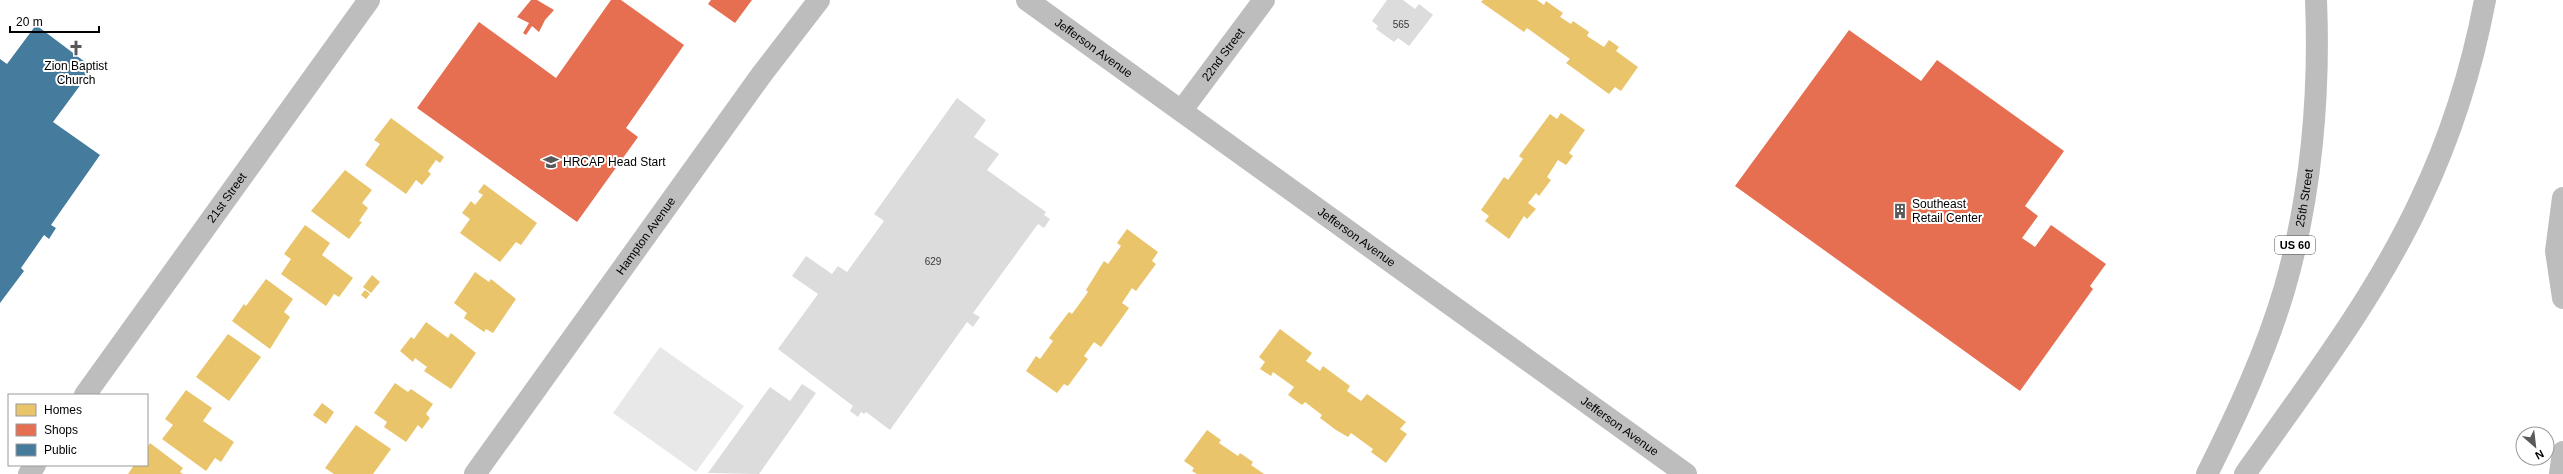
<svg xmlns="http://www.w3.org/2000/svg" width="2563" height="474" viewBox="0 0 2563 474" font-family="Arial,sans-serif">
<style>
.green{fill:#e8e8e8}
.homes{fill:#e9c46a}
.shops{fill:#e76f51}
.public{fill:#457b9d}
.building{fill:#dcdcdc}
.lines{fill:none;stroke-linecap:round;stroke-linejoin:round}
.minor{stroke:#bdbdbd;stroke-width:22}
.major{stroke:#bdbdbd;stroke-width:22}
.highway{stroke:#bdbdbd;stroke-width:22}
.labels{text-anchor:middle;stroke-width:4;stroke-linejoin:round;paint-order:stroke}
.number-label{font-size:10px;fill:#373737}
.shield{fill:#fff;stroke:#4c4c4c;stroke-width:1}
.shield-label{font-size:11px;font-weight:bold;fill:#000}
.street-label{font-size:12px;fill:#000;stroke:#fff}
.poi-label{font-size:12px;fill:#000;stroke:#fff;text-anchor:start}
</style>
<rect width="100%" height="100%" fill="#fff"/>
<path class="green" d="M660 347 744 406 696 472 613 413Z"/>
<path class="homes" d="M1483 0H1537L1544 5 1546 1 1563 13 1560 17 1571 24 1573 21 1589 32 1587 36 1604 47 1609 40 1619 47 1616 51 1638 67 1621 91 1615 87 1609 94 1566 63 1570 59 1527 28 1524 32 1481 2Z
M1561 113 1585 130 1569 153 1573 156 1566 165 1558 160 1547 177 1551 180 1539 196 1536 193 1528 203 1536 209 1527 219 1524 216 1509 239 1485 221 1489 216 1481 210 1504 177 1508 180 1523 159 1519 156 1550 114 1557 119Z
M391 118 444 157 440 163 436 160 428 171 431 174 422 185 416 180 406 194 365 165 380 144 374 140Z
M345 170 372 190 362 203 368 208 359 221 362 222 349 239 311 211Z
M484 184 537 223 521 245 516 242 500 262 460 233 470 219 462 213 471 201 475 205 483 195 478 192Z
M305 225 330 243 322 255 353 278 339 297 334 294 326 306 281 274 291 259 284 254Z
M1127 229 1158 252 1152 261 1156 264 1136 291 1132 288 1122 303 1129 308 1101 347 1094 342 1084 356 1088 359 1068 386 1064 384 1057 393 1026 371 1036 356 1040 359 1053 341 1049 338 1069 312 1072 314 1088 292 1086 290 1104 261 1108 264 1121 246 1117 243Z
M475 272 489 282 491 279 516 299 493 333 486 329 484 332 464 318 467 313 454 303Z
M372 275 380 282 371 293 363 287Z
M266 279 293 299 284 312 290 317 270 349 232 321 244 304 246 306Z
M365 290 370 294 366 299 361 295Z
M426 322 448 338 451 333 476 353 451 389 424 371 427 367 415 358 413 362 400 351 411 337 414 339Z
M1280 329 1312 353 1306 361 1320 371 1323 366 1350 386 1347 391 1361 401 1367 394 1406 422 1400 429 1407 434 1386 463 1371 452 1373 449 1351 433 1348 437 1336 430 1320 418 1322 415 1305 402 1302 405 1288 395 1294 387 1273 372 1271 376 1260 369 1265 362 1259 357Z
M228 334 261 357 229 401 196 377Z
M395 383 408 392 411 389 433 404 426 414 430 418 422 429 418 425 406 442 384 427 387 422 374 413Z
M186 390 212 408 203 421 234 442 221 462 215 458 206 471 162 439 173 425 165 419Z
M322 403 334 412 326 424 313 415Z
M356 425 391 449 373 474H334L325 468Z
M1207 430 1221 440 1219 443 1238 456 1240 453 1253 462 1251 465 1264 474H1197L1192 471 1194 468 1184 461Z
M150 443 183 468 180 472 183 474H128L134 465H147V448Z"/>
<path class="shops" d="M531 0H537L554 10 545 20 539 32 532 26 526 35 523 33 529 23 517 17Z
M611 0H621L684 45 626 128 638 137 577 222 417 108 479 22 556 78Z
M711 0H752L735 23 708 4Z
M1849 30 1921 81 1937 60 2064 151 2025 206 2038 216 2022 238 2035 247 2051 225 2106 264 2090 286 2093 289 2020 391 1735 186Z"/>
<path class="public" d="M36 25 93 68 53 122 100 155 51 225 56 228 49 239 44 235 21 268 24 271 0 303V59L7 64Z"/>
<path class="building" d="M1387 0H1403L1415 9 1419 4 1433 15 1409 46 1398 38 1394 42 1376 29 1378 26 1372 21Z
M957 98 986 120 974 137 999 154 987 170 1046 212 1044 215 1050 219 1044 228 1038 224 973 313 980 317 973 327 967 322 890 430 866 412 864 414 861 412 858 417 850 411 853 406 778 349 818 294 792 276 806 256 832 274 838 266 847 272 884 221 874 214Z
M802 384 816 393 759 474 708 473 770 387 790 401Z"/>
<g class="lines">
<g class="minor">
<path id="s1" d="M1182 110 1264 0"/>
<path id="s2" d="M85 395 369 0"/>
<path d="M29 474 35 465"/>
<path id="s3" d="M475 474 762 74 819 0"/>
</g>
<g class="major">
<path id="s4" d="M1027 0 1686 474"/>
<path id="s5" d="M2207 474C2237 414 2266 352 2285 287 2311 196 2320 95 2316 0"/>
<path d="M2560 474 2563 452"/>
</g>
<path class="highway" d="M2563 198 2556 251 2563 298
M2245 474C2307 386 2374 299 2420 201 2450 138 2472 69 2485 0"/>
</g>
<defs>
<symbol id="church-bare" viewBox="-9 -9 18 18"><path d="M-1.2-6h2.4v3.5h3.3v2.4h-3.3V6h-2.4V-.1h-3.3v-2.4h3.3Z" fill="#595959" stroke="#fff" stroke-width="2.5" paint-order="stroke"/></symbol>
<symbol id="school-bare" viewBox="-9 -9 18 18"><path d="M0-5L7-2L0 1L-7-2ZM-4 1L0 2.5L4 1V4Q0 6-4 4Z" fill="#595959" stroke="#fff" stroke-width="2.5" paint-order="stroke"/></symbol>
<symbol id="building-bare" viewBox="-9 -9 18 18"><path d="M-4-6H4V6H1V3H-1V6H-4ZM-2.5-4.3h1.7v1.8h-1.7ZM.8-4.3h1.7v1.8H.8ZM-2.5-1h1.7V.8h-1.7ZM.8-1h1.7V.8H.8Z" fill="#595959" stroke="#fff" stroke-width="2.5" paint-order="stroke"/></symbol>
</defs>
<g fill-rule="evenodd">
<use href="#church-bare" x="65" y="37" width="22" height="22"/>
<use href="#school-bare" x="540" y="151" width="22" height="22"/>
<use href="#building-bare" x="1889" y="200" width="22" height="22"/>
</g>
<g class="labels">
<g class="number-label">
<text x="1401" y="28">565</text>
<text x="933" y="265">629</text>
</g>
<rect class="shield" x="2275" y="236" width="40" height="18" rx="3"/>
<g class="shield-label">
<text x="2295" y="249">US 60</text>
</g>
<g class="street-label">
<text dy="4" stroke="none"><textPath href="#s4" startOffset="82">Jefferson Avenue</textPath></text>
<text dy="4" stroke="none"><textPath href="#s1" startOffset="69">22nd Street</textPath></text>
<text dy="4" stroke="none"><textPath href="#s5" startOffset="294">25th Street</textPath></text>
<text dy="4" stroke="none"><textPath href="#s2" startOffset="243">21st Street</textPath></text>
<text dy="4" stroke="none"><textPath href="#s3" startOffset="293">Hampton Avenue</textPath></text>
<text dy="4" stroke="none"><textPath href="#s4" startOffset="406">Jefferson Avenue</textPath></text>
<text dy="4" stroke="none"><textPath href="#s4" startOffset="730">Jefferson Avenue</textPath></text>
</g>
<g class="poi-label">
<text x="76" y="70" text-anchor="middle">Zion Baptist<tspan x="76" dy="14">Church</tspan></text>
<text x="563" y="166">HRCAP Head Start</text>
<text x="1912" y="208">Southeast<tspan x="1912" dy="14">Retail Center</tspan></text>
</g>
</g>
<rect x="8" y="394" width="140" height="72" fill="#ffffff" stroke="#999999"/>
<rect x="16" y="404" width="20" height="12" fill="#e9c46a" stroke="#999999"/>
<text x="44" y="414" font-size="12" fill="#000000">Homes</text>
<rect x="16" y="424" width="20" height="12" fill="#e76f51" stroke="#999999"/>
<text x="44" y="434" font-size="12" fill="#000000">Shops</text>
<rect x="16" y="444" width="20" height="12" fill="#457b9d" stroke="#999999"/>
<text x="44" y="454" font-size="12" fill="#000000">Public</text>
<g transform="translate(2535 446) rotate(152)"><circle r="19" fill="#ffffff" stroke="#999999"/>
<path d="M0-3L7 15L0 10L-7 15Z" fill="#595959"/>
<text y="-6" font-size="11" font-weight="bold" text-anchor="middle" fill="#000000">N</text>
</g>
<path d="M10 26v6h89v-6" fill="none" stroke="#000000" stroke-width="2"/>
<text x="16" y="26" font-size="12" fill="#000000" stroke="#ffffff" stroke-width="3" paint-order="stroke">20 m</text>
</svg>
